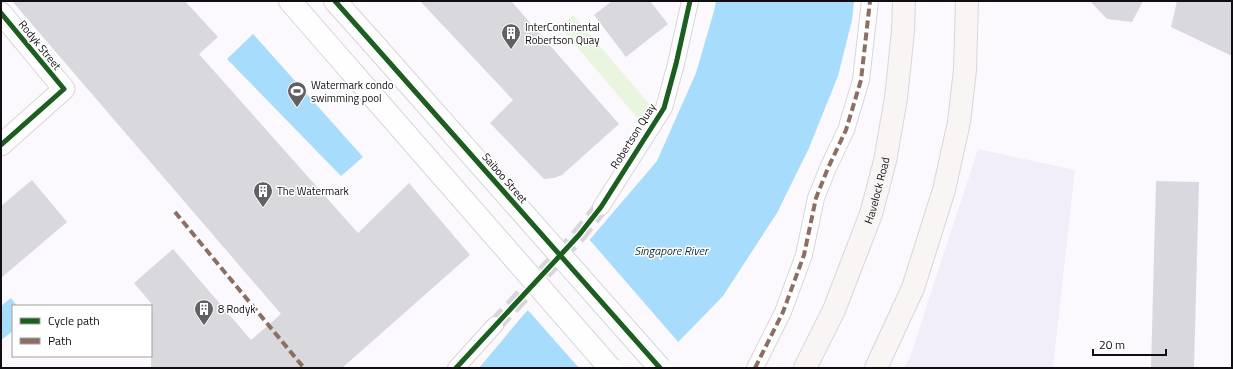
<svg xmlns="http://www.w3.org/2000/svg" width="1233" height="369" viewBox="0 0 1233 369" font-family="'Titillium Web',sans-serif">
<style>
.commercial{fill:#f1edf9}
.green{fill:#e9f5de}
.water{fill:#a7dcfc}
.pier{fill:#fbf9fd}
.building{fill:#d9d9dd}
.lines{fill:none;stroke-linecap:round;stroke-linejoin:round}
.pedestrian-tunnel{stroke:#d8d6da;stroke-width:16;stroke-dasharray:16 8;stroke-linecap:butt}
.pedestrian-casing{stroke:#d7d5d9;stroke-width:18}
.minor-casing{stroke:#d7d5d9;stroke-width:23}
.tertiary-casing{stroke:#d7d5d9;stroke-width:24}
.primary-casing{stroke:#d7d6d8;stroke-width:24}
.pedestrian{stroke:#fefeff;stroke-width:16}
.minor{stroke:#fefeff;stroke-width:21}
.tertiary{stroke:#fefeff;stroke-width:22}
.primary{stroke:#f8f5f4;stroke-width:22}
.tertiary-bridge-casing{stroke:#d7d5d9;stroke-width:24;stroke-linecap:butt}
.tertiary-bridge{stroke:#fefeff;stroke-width:22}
.quiet{stroke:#8d6e63;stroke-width:4;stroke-dasharray:8 4;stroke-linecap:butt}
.cycleway-casing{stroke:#fff;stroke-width:8}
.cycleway{stroke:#1b5e20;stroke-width:5}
.labels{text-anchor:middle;stroke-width:3;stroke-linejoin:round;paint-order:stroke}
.poi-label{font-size:11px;fill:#110e13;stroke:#fff;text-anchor:start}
.street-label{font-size:11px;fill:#110e13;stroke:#fff}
.water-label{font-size:12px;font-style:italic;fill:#0b2f40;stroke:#fff}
</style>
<rect width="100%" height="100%" fill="#fbf9fd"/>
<path class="commercial" d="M978 149 1075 170 1053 368H904L910 357Z"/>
<path class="green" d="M573 15 650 105 640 121 560 27Z"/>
<path class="water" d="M716 1H854L852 20 838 76 809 148 777 213 723 296 653 368H479L520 319 586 244 657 161 696 73 714 11Z
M253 34 363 157 341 176 227 59Z
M11 298 17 306H13V331L1 340V306Z"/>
<path class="pier" d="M588 238 680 344 656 368H579L526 308Z"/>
<path class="building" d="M12 1H185L218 37 199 54 358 233 409 183 470 255 342 368H151V303L134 283 173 249 251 340 281 314Z
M420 1H511L619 124 562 175 554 178 544 179 490 123 513 100Z
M612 1H650L668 24 626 57 594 15Z
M1090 1H1143L1132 22 1107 19Z
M1177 1H1232V56L1171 27Z
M32 180 67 222 1 278V206Z
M1156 181 1199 182 1194 368H1151Z"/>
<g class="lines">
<path class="pedestrian-tunnel" d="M495 325 579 235 601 207"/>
<defs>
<path id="pedestrian" d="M601 207 664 108 676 64 690 1
M456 368 495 325
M755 368 783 312 804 255 816 198 828 168 846 130 861 80 870 1"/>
<path id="minor" d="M1 13 64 89 1 145"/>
<path id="tertiary" d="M290 1 350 70
M335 1 371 41"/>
<g id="primary">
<path id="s1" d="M805 368 834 310 871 214 885 161 896 98 903 31 904 1"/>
<path d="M876 368 913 288 944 190 959 122 965 70 967 1"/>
</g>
</defs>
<use href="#pedestrian" class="pedestrian-casing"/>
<use href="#minor" class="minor-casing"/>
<use href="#tertiary" class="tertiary-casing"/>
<use href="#primary" class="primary-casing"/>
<use href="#pedestrian" class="pedestrian"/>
<use href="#minor" class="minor"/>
<use href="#tertiary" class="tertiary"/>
<use href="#primary" class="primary"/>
<defs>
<path id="tertiary-bridge" d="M371 41 660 368
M350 70 610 368"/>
</defs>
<use href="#tertiary-bridge" class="tertiary-bridge-casing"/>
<use href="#tertiary-bridge" class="tertiary-bridge"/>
<path class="quiet" d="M175 212 304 368
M755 368 783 312 804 255 816 198 828 168 846 130 861 80 870 1"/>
<defs>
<path id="cycleway" d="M335 1 660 368
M1 13 64 89 1 145
M456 368 579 235 601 207 664 108 676 64 690 1"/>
</defs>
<use href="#cycleway" class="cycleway-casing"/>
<use href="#cycleway" class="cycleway"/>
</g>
<defs>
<symbol id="building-pin" viewBox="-11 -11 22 30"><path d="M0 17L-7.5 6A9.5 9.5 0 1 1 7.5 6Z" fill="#636065" stroke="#fff"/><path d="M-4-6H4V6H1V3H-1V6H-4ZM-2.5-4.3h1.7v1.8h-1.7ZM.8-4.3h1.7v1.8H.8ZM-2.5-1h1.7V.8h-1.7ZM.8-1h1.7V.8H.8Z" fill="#fff"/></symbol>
<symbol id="stadium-pin" viewBox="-11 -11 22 30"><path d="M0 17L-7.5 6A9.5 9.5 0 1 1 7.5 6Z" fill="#636065" stroke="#fff"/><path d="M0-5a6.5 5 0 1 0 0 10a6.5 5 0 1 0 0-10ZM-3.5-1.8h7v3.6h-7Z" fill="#fff"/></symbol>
</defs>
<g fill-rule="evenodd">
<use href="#building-pin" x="500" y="22" width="22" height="30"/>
<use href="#stadium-pin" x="286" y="80" width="22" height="30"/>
<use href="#building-pin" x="252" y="180" width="22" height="30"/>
<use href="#building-pin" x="193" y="298" width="22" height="30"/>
</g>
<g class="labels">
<g class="poi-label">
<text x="525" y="31">InterContinental<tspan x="525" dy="13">Robertson Quay</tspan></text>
<text x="311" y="89">Watermark condo<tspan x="311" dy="13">swimming pool</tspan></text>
<text x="277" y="195">The Watermark</text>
<text x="218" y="313">8 Rodyk</text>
</g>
<g class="street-label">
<text transform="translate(40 45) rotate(51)" y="4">Rodyk Street</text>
<text transform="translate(633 136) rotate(-58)" y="4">Robertson Quay</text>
<text transform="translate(505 178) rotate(49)" y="4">Saiboo Street</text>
<text dy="4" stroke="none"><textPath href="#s1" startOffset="192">Havelock Road</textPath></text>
</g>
<g class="water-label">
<text x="671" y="255">Singapore River</text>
</g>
</g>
<rect width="1233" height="369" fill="none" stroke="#110e13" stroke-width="4"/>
<rect x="12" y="305" width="140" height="52" fill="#ffffff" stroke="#a09fa1"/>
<rect x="20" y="318" width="20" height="6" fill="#1b5e20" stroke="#a09fa1"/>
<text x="48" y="325" font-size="12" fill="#110e13">Cycle path</text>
<rect x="20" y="338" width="20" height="6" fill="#8d6e63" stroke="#a09fa1"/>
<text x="48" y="345" font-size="12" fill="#110e13">Path</text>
<path d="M1093 349v6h73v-6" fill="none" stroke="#110e13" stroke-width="2"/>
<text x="1099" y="349" font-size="12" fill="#110e13" stroke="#ffffff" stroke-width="3" paint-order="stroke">20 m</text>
</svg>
